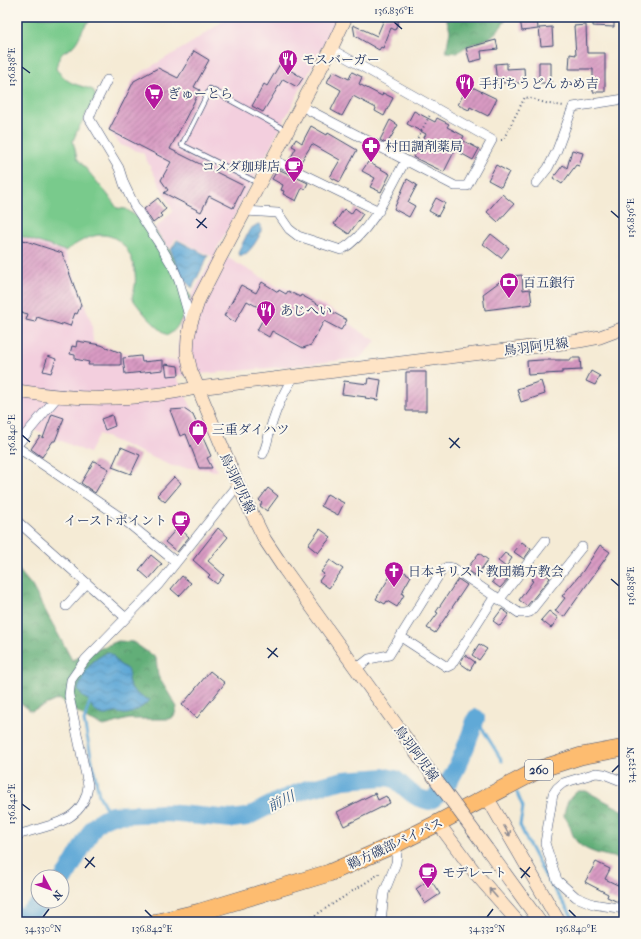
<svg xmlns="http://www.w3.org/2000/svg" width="641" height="939" viewBox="0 0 641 939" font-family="'IM FELL French Canon','Noto Serif JP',serif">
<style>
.built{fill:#f3cfde}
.grass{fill:#79ca8c;stroke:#4a7c75}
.forest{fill:url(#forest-crowns);stroke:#3e6e6b}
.water{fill:url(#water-waves);stroke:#3e6c9a}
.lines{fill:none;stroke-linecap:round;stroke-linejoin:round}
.stream{stroke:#60a9d7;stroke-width:3}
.river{stroke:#60a9d7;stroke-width:18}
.building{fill:url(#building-hatch)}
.lane-casing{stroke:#3c4b70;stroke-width:6}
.street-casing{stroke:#3c4b70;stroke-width:10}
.secondary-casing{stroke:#3c4b70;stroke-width:14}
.highway-casing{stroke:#3c4b70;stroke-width:18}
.path{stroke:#3c4b70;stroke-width:2;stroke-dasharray:1 3;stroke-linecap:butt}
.lane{stroke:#fff;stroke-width:4.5}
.street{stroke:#fff;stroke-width:9}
.secondary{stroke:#fee4c6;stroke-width:13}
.highway{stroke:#fdbc70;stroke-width:17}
.secondary-bridge-casing{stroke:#3c4b70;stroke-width:14;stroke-linecap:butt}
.secondary-bridge{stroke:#fee4c6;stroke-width:13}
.oneway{stroke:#8c8a92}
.ticks{fill:none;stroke:#1b2f5e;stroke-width:1.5}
.labels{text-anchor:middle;stroke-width:4;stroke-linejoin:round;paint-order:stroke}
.shield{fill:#fbf7ec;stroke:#5e6b89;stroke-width:1}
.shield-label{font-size:12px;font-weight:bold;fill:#1b2f5e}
.poi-label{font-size:13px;fill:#1b2f5e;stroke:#fbf7ec;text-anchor:start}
.street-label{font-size:13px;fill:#1b2f5e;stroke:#fbf7ec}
.water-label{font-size:14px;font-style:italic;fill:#335a88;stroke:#fbf7ec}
.neatline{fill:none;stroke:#1b2f5e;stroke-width:1.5}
.ticks-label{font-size:10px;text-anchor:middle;fill:#1b2f5e}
</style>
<defs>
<pattern id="forest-crowns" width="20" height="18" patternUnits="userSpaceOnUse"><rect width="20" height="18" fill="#62ae78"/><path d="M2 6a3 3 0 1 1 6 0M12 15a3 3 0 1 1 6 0" fill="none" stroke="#508e66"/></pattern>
<pattern id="water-waves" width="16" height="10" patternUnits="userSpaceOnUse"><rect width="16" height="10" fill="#60a9d7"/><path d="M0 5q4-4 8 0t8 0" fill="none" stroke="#4e8ab2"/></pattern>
<pattern id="building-hatch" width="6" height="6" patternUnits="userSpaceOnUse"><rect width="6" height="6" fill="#d89ac2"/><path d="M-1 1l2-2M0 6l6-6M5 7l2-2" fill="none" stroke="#ae7ea1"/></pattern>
</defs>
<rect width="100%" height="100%" fill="#fbf7ec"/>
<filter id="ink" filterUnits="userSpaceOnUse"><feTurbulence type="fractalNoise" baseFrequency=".025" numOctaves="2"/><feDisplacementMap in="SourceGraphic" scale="8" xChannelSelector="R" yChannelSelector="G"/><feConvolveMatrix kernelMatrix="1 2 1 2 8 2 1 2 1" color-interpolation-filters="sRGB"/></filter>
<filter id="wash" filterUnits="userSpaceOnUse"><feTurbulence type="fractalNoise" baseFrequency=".012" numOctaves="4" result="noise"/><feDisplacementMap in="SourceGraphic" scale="16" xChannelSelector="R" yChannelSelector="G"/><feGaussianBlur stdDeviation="0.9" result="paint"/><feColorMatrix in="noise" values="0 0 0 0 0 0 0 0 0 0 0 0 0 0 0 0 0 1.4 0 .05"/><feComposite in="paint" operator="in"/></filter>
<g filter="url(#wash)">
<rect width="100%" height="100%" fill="#f5ebd5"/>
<path class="built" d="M229 17H338L216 251 278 287 285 288 323 305 344 316 354 327 376 341 360 358 293 366 176 376 195 414 217 471 172 466 99 434 89 453 29 427 17 438V235L65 251 92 324 93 342 125 353 168 360 177 361 180 323 191 296 213 257 176 238 169 250 154 229 173 211 143 153 121 145 108 129 135 76 188 45Z"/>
<path class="grass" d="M17 17H94C81 26 82 36 74 45 71 49 67 50 64 52 59 56 57 63 56 69 70 86 74 83 93 90L96 97 77 131 73 141 77 158 108 195 117 208 126 209 154 229 169 250 182 278 181 286 191 296C186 307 179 332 167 335 153 324 142 312 132 298 133 294 134 290 135 286 138 265 126 235 102 235 91 234 74 245 65 251L17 235Z"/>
<path class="forest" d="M446 17H508C503 24 496 34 489 38 478 43 466 44 458 53L446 52 450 30Z
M17 568 32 586 72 660 118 641 133 642 156 658 158 676 177 707 174 717 169 719H129L104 726 89 720 59 699 31 711 17 700Z
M578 791H586L624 811V859C609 856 583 853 575 839 570 831 571 824 564 816 565 805 569 797 578 791Z"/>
<path class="water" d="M258 224 261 225C261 226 261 230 261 231 259 239 248 255 241 256L238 254 239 250 250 229Z
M177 240 208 256 192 288 182 278 171 250Z
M108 652C114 655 114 659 118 663 121 666 126 667 128 671 130 674 128 677 128 680 130 691 141 698 150 700 144 706 133 714 125 714 121 714 118 712 115 713 112 713 108 715 105 715 97 715 91 708 90 701L83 697 78 690C85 670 89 662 108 652Z"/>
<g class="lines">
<path class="stream" d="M90 701 84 721 99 795 107 810 112 815
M476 718 502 761
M517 793 523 807 520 825 527 841 546 877 576 922"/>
<path class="river" d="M62 880 68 872 93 828 101 820 112 815 167 813 232 819 247 817 280 800 307 789 344 780 386 777 395 779 411 793 419 798 429 801C451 792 469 740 476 718
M17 918 27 914 44 901"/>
</g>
<g id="blocks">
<path class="building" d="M385 17H400L395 30 391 28 383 48 381 47 379 50 355 36 353 25 377 36Z
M537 17 538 29 522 31 520 19Z
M593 17H614V27L593 26Z
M586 25 587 53H605V92H593V69H569L570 54 576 55 574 26Z
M552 27 553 45 541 46 539 28Z
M496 40 498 49 481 51 482 59 470 62 466 48Z
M194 51 209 60 194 87 200 90 170 149 244 186 233 208 209 196 201 212 164 193 168 190 161 180 171 162 109 130 134 81 158 68 178 78Z
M539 62H551V83H539Z
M507 63V69L524 68 525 83H515V81L497 84 495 64Z
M280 64 303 78 297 87 283 79 263 112 252 106 264 84 267 86Z
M333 71 349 79 352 72 362 77 359 84 382 96 383 93 393 98 384 116 375 111 376 108 353 96 342 116 331 110 341 90 327 82Z
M468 85 497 99 488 116 470 107 469 110 458 105Z
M414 111 435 122 437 118 449 124 447 127 464 136 462 140 479 149 473 160 455 150 444 172 413 157 426 134 407 124Z
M390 120 398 125 387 144 380 140Z
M311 126 327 135 328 133 357 150 340 182 330 177 340 160 312 144 299 165 289 161 296 148 292 146 296 139 302 143Z
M572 150 583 153 579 166 576 165 562 184 553 178 563 165 567 168Z
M368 162 390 174 381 192 370 187 375 178 362 171Z
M496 165 509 172 501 187 488 180Z
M278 169 308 183 305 189 302 188 296 201 283 194 284 191 281 190 283 185 272 179Z
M407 179 417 185 408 202 415 206 409 217 394 209Z
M502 194 514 204 498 222 487 212Z
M158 198 166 209 160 214 162 216 153 223 144 209Z
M436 198 445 203 438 216 429 211Z
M355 208 363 214 349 234 334 224 344 209 351 214Z
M491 234 509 248 501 258 483 244Z
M17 238 62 253 81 305 77 314 75 313 70 326 62 323V325L37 317 35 322 26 320 28 314 17 311Z
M522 275 523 290 530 289 532 304 485 310 483 294 506 277Z
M262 282 278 292 279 290 286 294 288 291 300 297 301 295 347 320 341 330 324 321 311 345 303 348 272 331 269 337 257 330 267 312 247 301 235 322 224 316 241 285 256 293Z
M77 341 101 345 121 353V365H88L89 362 75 359V355L70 354 72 346 76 347Z
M48 356 56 359 51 373 43 371Z
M141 356 142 362 163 360V370L125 374 123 358Z
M571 358H580L581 370 562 371V373L528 375 527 361 541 360H571Z
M165 364 178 366 179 375 167 376Z
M591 371 600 376 595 385 586 381Z
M406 372H426V411H406Z
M369 378 381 380 378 400 365 398 366 397 342 394 344 381 368 384Z
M541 381 545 394 521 402 517 389Z
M184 409 193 415 211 456 207 458 212 468H199L186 434 180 436 170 410Z
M52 414 64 418 55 441H53L42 457 31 449 40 436 43 438Z
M112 415 115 426 105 430 101 419Z
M121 447 140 455 131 474 112 467Z
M94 461 109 469 95 493 81 483Z
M174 477 181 483 165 502 157 495Z
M268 488 278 496 267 511 260 506 262 503 259 500Z
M327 494 344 503 338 515 321 506Z
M178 527 189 537 177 552 165 542Z
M218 528 228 537 208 561 224 575 217 584 208 577 210 575 193 560Z
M320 529 331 537 318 553 308 545Z
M522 542 531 549 524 559 514 552Z
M600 545 610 552 564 617 555 611 565 598 562 596 583 571Z
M479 553 488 560 476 576 466 570Z
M505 553 512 558 506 567 498 561Z
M151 555 162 564 149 579 139 570Z
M330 560 343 569 329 588 319 581 324 574 321 572Z
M396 567 411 576 403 590H404L402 594 404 595 397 607 387 601 385 604 376 599Z
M540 569 550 578 527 606 519 600 533 581 531 580Z
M501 570 510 577 500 588 492 582Z
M182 576 191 583 179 596 171 589Z
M458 579 467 585 435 633 427 628 438 613 436 612Z
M502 609 509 614 500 626 493 621Z
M549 611 558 618 551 628 541 620Z
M479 644 487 649 479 660 472 655Z
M465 655 475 662 470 670 460 663Z
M210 671 225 683 197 718 182 705Z
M375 793 378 800 386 796 390 803 344 826 337 812Z
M596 862 610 869 605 879 624 888 618 902 607 897 608 894 585 882Z
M430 879 440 894 425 904 416 889Z"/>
</g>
</g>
<g filter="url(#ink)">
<use href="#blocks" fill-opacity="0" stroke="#3c4b70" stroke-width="1"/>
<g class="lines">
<defs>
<path id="lane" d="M258 183 182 145 210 89 285 130"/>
<path id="street" d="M107 80 93 108 89 118 119 168 124 184 134 205 160 245 173 267 179 281 191 323
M301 106 455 186H467L492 140 331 49
M272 159 379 211
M536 183 548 168 557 150 573 107 624 99
M245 211 278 213 289 229 298 236 341 250C371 233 389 191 405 161
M17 445 58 396
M17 447 123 519 176 562
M263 454C268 443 269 431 273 420 278 404 285 390 294 376
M17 521 126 618
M500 599 545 541
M66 606 87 583
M401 637 447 667 451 665 495 596
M356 669 369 659 389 655 442 570 447 567 453 568 519 613H525L530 612 582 547
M624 782 604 774 596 773 563 783 557 788 553 794 545 843 557 880 576 897 593 904 624 909
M17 835C48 825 85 823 88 785L69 696 71 680 85 660 159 584 238 485
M381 922 384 893 396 863 398 843"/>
<path id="secondary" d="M346 17 331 49 220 258 199 299 191 323 188 338 187 354 191 371 238 485 265 540 285 570 431 773
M17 391C61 398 108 401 152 395 168 394 183 390 198 388L579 341 600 337 624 328
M487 797 559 922
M438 823 476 874 518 922
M487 849 540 922"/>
<path id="highway" d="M158 922 200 912 329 873 398 843 438 823 540 769 581 756 624 748"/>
</defs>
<use href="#lane" class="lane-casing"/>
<use href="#street" class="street-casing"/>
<use href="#secondary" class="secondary-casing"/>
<use href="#highway" class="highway-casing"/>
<path class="path" d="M501 140H503L525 97 549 104 564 106
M410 152 430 115
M305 922 382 872"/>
<use href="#lane" class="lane"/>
<use href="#street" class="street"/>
<use href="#secondary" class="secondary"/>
<use href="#highway" class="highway"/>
<defs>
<path id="secondary-bridge" d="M431 773 487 849"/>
</defs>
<use href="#secondary-bridge" class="secondary-bridge-casing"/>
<use href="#secondary-bridge" class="secondary-bridge"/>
</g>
<defs><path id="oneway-shaft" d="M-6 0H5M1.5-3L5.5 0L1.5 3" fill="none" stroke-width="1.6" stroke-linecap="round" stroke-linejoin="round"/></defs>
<g class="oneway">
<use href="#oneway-shaft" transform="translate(507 831) rotate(59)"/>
<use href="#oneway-shaft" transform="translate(493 893) rotate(-131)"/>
</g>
</g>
<path class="ticks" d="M394 22 402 29M22 67 30 73M611 211 619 218M196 219 207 228M197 228 206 218M22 435 30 442M449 438 460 448M450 448 459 438M611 579 619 586M267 648 278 657M268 658 277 648M612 772 619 765M22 804 30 810M85 858 95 867M85 868 94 857M520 868 530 877M521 878 530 867M145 910 152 917M569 910 576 917M43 917 49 909M487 917 493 909"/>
<defs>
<symbol id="restaurant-pin" viewBox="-11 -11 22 30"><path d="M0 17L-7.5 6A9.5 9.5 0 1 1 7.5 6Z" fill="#b5179e" stroke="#fbf7ec"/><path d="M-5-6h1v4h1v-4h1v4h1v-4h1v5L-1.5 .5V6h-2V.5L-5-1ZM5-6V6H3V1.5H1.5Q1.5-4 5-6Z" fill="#fff"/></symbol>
<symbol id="supermarket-pin" viewBox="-11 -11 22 30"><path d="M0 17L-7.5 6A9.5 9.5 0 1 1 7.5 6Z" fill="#b5179e" stroke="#fbf7ec"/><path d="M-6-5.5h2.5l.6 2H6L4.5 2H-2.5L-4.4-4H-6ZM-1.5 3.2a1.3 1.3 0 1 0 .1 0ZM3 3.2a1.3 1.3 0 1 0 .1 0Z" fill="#fff"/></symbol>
<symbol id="pharmacy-pin" viewBox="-11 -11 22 30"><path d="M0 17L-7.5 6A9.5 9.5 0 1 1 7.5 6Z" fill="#b5179e" stroke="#fbf7ec"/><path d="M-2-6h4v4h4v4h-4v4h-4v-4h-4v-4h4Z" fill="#fff"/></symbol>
<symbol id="cafe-pin" viewBox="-11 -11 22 30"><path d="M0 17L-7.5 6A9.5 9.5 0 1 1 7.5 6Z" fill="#b5179e" stroke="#fbf7ec"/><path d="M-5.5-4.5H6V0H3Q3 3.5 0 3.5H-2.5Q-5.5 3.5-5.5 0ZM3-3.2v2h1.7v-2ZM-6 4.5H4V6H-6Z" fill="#fff"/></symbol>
<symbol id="bank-pin" viewBox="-11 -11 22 30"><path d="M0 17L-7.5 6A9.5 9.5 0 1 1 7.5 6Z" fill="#b5179e" stroke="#fbf7ec"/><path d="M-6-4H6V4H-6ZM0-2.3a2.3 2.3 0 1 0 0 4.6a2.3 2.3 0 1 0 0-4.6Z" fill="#fff"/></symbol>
<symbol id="shop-pin" viewBox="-11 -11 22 30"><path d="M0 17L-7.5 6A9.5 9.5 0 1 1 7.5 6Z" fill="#b5179e" stroke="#fbf7ec"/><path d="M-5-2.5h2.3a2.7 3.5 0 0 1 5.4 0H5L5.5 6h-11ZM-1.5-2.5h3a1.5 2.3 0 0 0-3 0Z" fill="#fff"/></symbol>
<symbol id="church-pin" viewBox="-11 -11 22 30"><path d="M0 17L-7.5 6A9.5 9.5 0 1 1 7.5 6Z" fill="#b5179e" stroke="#fbf7ec"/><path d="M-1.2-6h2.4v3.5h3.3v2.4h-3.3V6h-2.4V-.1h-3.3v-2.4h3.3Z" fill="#fff"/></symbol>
</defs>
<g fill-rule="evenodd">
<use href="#restaurant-pin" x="277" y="48" width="22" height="30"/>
<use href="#restaurant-pin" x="454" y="72" width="22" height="30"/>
<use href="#supermarket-pin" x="143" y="82" width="22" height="30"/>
<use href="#pharmacy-pin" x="360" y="135" width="22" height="30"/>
<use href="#cafe-pin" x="283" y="155" width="22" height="30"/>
<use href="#bank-pin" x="498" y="271" width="22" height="30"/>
<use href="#restaurant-pin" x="255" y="299" width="22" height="30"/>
<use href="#shop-pin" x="187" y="418" width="22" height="30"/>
<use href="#cafe-pin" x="170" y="509" width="22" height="30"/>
<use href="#church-pin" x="383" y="560" width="22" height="30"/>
<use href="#cafe-pin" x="417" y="861" width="22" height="30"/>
</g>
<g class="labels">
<rect class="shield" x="525" y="760" width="28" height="20" rx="3"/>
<g class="shield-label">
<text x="539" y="774">260</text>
</g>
<g class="poi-label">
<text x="302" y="64">モスバーガー</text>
<text x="479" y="88">手打ちうどん かめ吉</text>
<text x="168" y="98">ぎゅーとら</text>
<text x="385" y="151">村田調剤薬局</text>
<text x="280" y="171" text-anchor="end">コメダ珈琲店</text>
<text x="523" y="287">百五銀行</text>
<text x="280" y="315">あじへい</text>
<text x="212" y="434">三重ダイハツ</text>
<text x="167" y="525" text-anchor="end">イーストポイント</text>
<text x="408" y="576">日本キリスト教団鵜方教会</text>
<text x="442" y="877">モデレート</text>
</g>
<g class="street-label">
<text transform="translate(536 346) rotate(-7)" y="5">鳥羽阿児線</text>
<text transform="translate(238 483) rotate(65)" y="5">鳥羽阿児線</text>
<text transform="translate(417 753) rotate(54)" y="5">鳥羽阿児線</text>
<text transform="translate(395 843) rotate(-25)" y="5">鵜方磯部バイパス</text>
</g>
<g class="water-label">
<text transform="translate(281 801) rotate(-25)" y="5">前川</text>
</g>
</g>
<rect width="641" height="939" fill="none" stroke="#fbf7ec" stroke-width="44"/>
<g transform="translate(50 889) rotate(131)"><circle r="19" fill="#fbf7ec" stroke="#a1a7b3"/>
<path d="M0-3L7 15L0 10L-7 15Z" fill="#b5179e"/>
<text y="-6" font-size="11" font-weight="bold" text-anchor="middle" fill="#1b2f5e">N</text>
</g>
<rect x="22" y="22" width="597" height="895" class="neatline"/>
<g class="ticks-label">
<text x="394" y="14">136.836°E</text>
<text transform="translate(11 67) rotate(-90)" y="4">136.838°E</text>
<text transform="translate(630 218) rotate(-90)" y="4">136.836°E</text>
<text transform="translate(11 435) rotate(-90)" y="4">136.840°E</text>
<text transform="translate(630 586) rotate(-90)" y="4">136.838°E</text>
<text transform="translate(630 765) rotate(-90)" y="4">34.332°N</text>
<text transform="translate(11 804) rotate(-90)" y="4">136.842°E</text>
<text x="43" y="932">34.330°N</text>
<text x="152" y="932">136.842°E</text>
<text x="487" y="932">34.332°N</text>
<text x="576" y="932">136.840°E</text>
</g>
</svg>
